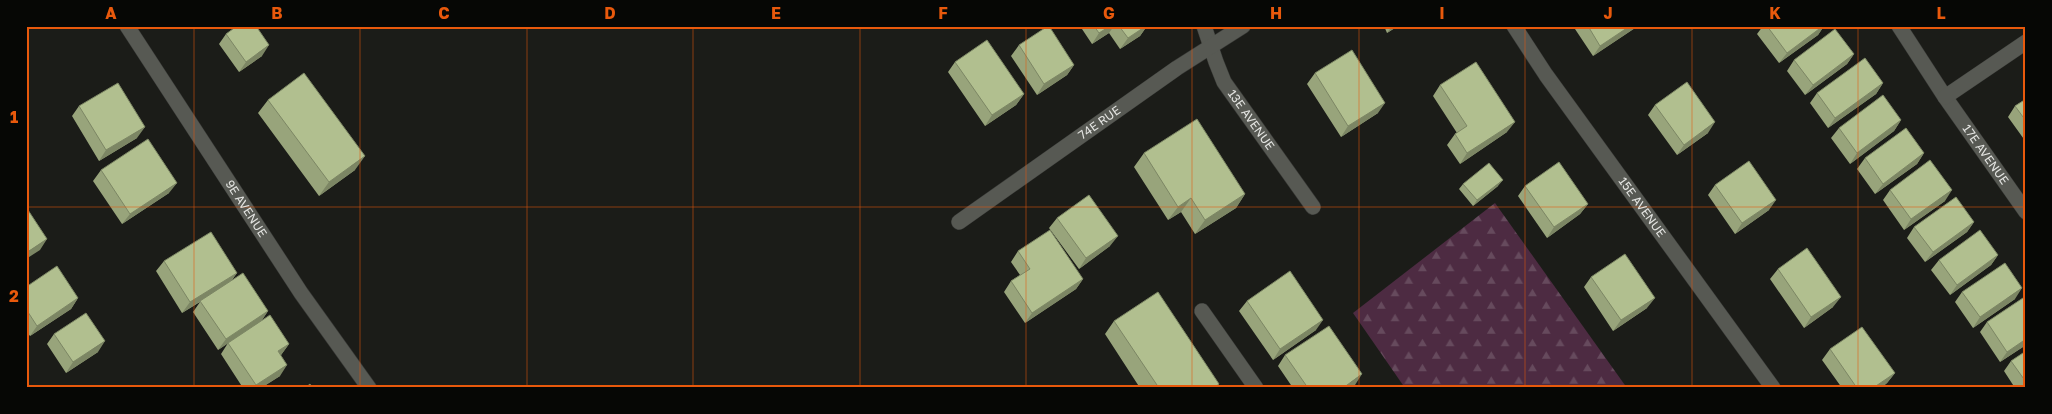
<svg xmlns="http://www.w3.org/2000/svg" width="2052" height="414" viewBox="0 0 2052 414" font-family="'Golos Text',sans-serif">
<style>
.forest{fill:url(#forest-firs)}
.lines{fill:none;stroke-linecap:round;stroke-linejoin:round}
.minor-casing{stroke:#373835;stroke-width:16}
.minor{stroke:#575953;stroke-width:15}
.wall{fill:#98a47b}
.shaded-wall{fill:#7c8664}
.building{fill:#b1bf8f;stroke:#7c8664}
.grid{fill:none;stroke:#e8590c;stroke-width:1;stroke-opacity:0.55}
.labels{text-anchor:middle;stroke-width:5;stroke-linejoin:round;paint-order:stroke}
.street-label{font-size:12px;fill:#e4e5e2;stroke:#060705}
.neatline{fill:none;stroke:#e8590c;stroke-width:2}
.grid-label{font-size:16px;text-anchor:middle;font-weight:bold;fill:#e8590c}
</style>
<defs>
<pattern id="forest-firs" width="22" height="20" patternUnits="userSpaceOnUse" patternTransform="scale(1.25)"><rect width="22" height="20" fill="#4d2b42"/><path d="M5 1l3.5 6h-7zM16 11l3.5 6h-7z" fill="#664a5d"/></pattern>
</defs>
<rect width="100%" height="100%" fill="#1b1c18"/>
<path class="forest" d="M1495 203 1627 388H1405L1353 313Z"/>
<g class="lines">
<defs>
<g id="minor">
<path id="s1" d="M127 26 301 293 369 388"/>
<path id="s2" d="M1204 26 1216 62 1224 82 1313 207"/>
<path id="s3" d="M1514 26 1546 75 1773 388"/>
<path id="s4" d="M1899 26 1945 97 2026 212"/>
<path d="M1945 97 2026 42"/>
<path id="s5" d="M959 222 1177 68 1243 26"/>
<path d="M1202 311 1256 388"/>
</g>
</defs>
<use href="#minor" class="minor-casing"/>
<use href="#minor" class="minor"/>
</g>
<path class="wall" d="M1080 26H1147L1140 36 1120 49 1109 33 1092 44Z
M1384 26H1398L1387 33Z
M1573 26H1637L1635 28 1593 56Z
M1763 26H1824L1818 35 1779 63 1757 34Z
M226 34 262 56 239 72 219 44Z
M1019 45 1074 65 1067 75 1037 95 1011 56Z
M1854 54 1847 64 1805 95 1787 71 1794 60Z
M955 62 1024 94 1016 105 985 126 948 72Z
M1315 73 1378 113 1341 137 1307 84Z
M1883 83 1876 94 1828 128 1810 103 1817 93Z
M1440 85 1507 132 1460 164 1447 145 1455 134 1457 133 1433 96Z
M2026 99V142L2008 117 2015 106Z
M268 100 355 170 319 196 258 113Z
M1655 105 1708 133 1677 155 1648 115Z
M79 106 137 138 99 161 72 116Z
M1901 120 1894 131 1850 164 1831 138 1839 128Z
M1144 153 1245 194 1236 208 1195 234 1181 212 1168 220 1134 167Z
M1924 153 1917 164 1875 194 1857 169 1865 158Z
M101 170 169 193 122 224 93 181Z
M1463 184 1498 186 1473 206 1459 189Z
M1715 185 1769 210 1735 234 1708 195Z
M1525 186 1588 204 1580 214 1547 238 1518 196Z
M1890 190 1945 201 1904 230 1883 200Z
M1057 218 1110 246 1079 269 1049 228Z
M1974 222 1967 232 1925 262 1907 238 1914 227Z
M1018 251 1083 279 1076 289 1025 323 1004 292 1011 281 1020 275 1011 262Z
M1998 255 1991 265 1950 295 1931 270 1939 260Z
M164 261 237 273 232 280 268 311 261 321 289 344 281 355 280 376 261 388H243L221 354 228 343 218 350 193 312 200 302 182 313 156 271Z
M1778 269 1833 307 1804 328 1770 279Z
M1591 277 1647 308 1613 331 1584 287Z
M26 287 78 298 71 309 30 336 26 331Z
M1962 292 2015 299 1973 328 1955 302Z
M2026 296V345L2000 362 1980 332 1987 322Z
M1247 301 1316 330 1273 360 1239 311Z
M1114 321 1219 384 1217 388H1140L1105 334Z
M54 334 98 352 66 373 47 344Z
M1830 349 1895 373 1887 383 1881 388H1842L1822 360Z
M2026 351V388H2015L2004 371 2011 361Z
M1285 355 1355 385 1351 388H1293L1278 366Z"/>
<path class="shaded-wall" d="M1110 26H1114L1109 33 1092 44 1099 33Z
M1146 26H1147L1140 36 1120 49 1128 38Z
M1392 26H1398L1387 33Z
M1630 26H1637L1635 28 1593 56 1600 46Z
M1823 26H1824L1818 35 1779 63 1787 53Z
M269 45 262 56 239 72 246 62Z
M1854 54 1847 64 1805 95 1813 85Z
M1074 65 1067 75 1037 95 1044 84Z
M1883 83 1876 94 1828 128 1835 118Z
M1024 94 1016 105 985 126 992 115Z
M1385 103 1378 113 1341 137 1348 126Z
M1901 120 1894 131 1850 164 1857 153Z
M1515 122 1507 132 1460 164 1467 153Z
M1715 122 1708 133 1677 155 1684 145Z
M145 127 137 138 99 161 106 150Z
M1924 153 1917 164 1875 194 1883 184Z
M365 156 355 170 319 196 329 182Z
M1503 180 1498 186 1473 206 1477 200Z
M177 183 169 193 122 224 130 214Z
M1952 190 1945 201 1904 230 1911 219Z
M1245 194 1236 208 1195 234 1205 220Z
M1191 198 1181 212 1168 220 1178 207Z
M1776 200 1769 210 1735 234 1742 223Z
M1588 204 1580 214 1547 238 1554 227Z
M1974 222 1967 232 1925 262 1933 252Z
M1118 236 1110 246 1079 269 1086 258Z
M47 239 40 250 26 259V253Z
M1998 255 1991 265 1950 295 1957 285Z
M237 273 229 283 182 313 190 302Z
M1083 279 1076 289 1025 323 1032 313Z
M2022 288 2015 299 1973 328 1980 317Z
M1841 297 1833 307 1804 328 1811 317Z
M78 298 71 309 30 336 37 326Z
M1655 298 1647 308 1613 331 1621 320Z
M268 311 261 322 218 350 226 339Z
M1323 320 1316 330 1273 360 1280 349Z
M2026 339V345L2000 362 2007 352Z
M105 341 98 352 66 373 73 362Z
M289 344 281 355 271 362 278 351Z
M287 365 280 376 261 388H254L256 385Z
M1895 373 1887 383 1881 388H1873Z
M1362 374 1355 385 1351 388H1343Z"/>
<path class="building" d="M237 26H256L269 45 246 62 226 34Z
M1048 26H1049L1074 65 1044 84 1019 45Z
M1094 26H1110L1099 33Z
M1119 26H1146L1128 38Z
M1588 26H1630L1600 46Z
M1767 26H1823L1787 53Z
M1835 29 1854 54 1813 85 1794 60Z
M987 40 1024 94 992 115 955 62Z
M1352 50 1385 103 1348 126 1315 73Z
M1865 58 1883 83 1835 118 1817 93Z
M1476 62 1515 122 1467 153 1455 134 1467 126 1440 85Z
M304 73 365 156 329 182 268 100Z
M1687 82 1715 122 1684 145 1655 105Z
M118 83 145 127 106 150 79 106Z
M1883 95 1901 120 1857 153 1839 128Z
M2026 99V121L2015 106Z
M1197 119 1245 194 1205 220 1191 198 1178 207 1144 153Z
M1906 128 1924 153 1883 184 1865 158Z
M148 139 177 183 130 214 101 170Z
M1930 160 1952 190 1911 219 1890 190Z
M1749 161 1776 200 1742 223 1715 185Z
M1559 162 1588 204 1554 227 1525 186Z
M1489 163 1503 180 1477 200 1463 184Z
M1089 195 1118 236 1086 258 1057 218Z
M1956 197 1974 222 1933 252 1914 227Z
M26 207 47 239 26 253Z
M1050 230 1083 279 1032 313 1011 281 1030 269 1018 251Z
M1980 230 1998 255 1957 285 1939 260Z
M211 232 237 273 190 302 164 261Z
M1807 248 1841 297 1811 317 1778 269Z
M1625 254 1655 298 1621 320 1591 277Z
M2005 263 2022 288 1980 317 1962 292Z
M57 266 78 298 37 326 26 309V287Z
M1290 271 1323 320 1280 349 1247 301Z
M243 273 268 311 226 339 200 301Z
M1158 292 1219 384 1214 388H1159L1114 321Z
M2026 296V339L2007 352 1987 322Z
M86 313 105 341 73 362 54 334Z
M270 315 289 344 278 351 287 365 256 385 228 343Z
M1329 326 1362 374 1343 388H1308L1285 355Z
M1862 327 1895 373 1873 388H1857L1830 349Z
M2026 351V382L2011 361Z
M310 384 312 388H305Z"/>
<path class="grid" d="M194 26V388M360 26V388M527 26V388M693 26V388M860 26V388M1026 26V388M1192 26V388M1359 26V388M1525 26V388M1692 26V388M1858 26V388M26 207H2026"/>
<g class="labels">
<g class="street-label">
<text dy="4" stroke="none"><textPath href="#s2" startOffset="106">13E AVENUE</textPath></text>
<text dy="4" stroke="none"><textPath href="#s5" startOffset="172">74E RUE</textPath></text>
<text dy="4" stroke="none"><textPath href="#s4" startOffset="155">17E AVENUE</textPath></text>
<text dy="4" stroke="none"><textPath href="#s1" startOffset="218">9E AVENUE</textPath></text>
<text dy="4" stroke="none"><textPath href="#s3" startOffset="222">15E AVENUE</textPath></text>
</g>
</g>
<rect width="2052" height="414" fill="none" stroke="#060705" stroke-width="55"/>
<rect x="28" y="28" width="1996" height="358" class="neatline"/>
<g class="grid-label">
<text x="111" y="19">A</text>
<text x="277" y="19">B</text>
<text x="444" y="19">C</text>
<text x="610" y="19">D</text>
<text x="776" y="19">E</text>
<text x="943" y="19">F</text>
<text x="1109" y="19">G</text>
<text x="1276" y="19">H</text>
<text x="1442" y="19">I</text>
<text x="1608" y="19">J</text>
<text x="1775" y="19">K</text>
<text x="1941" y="19">L</text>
<text x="14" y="123">1</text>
<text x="14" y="302">2</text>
</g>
</svg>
